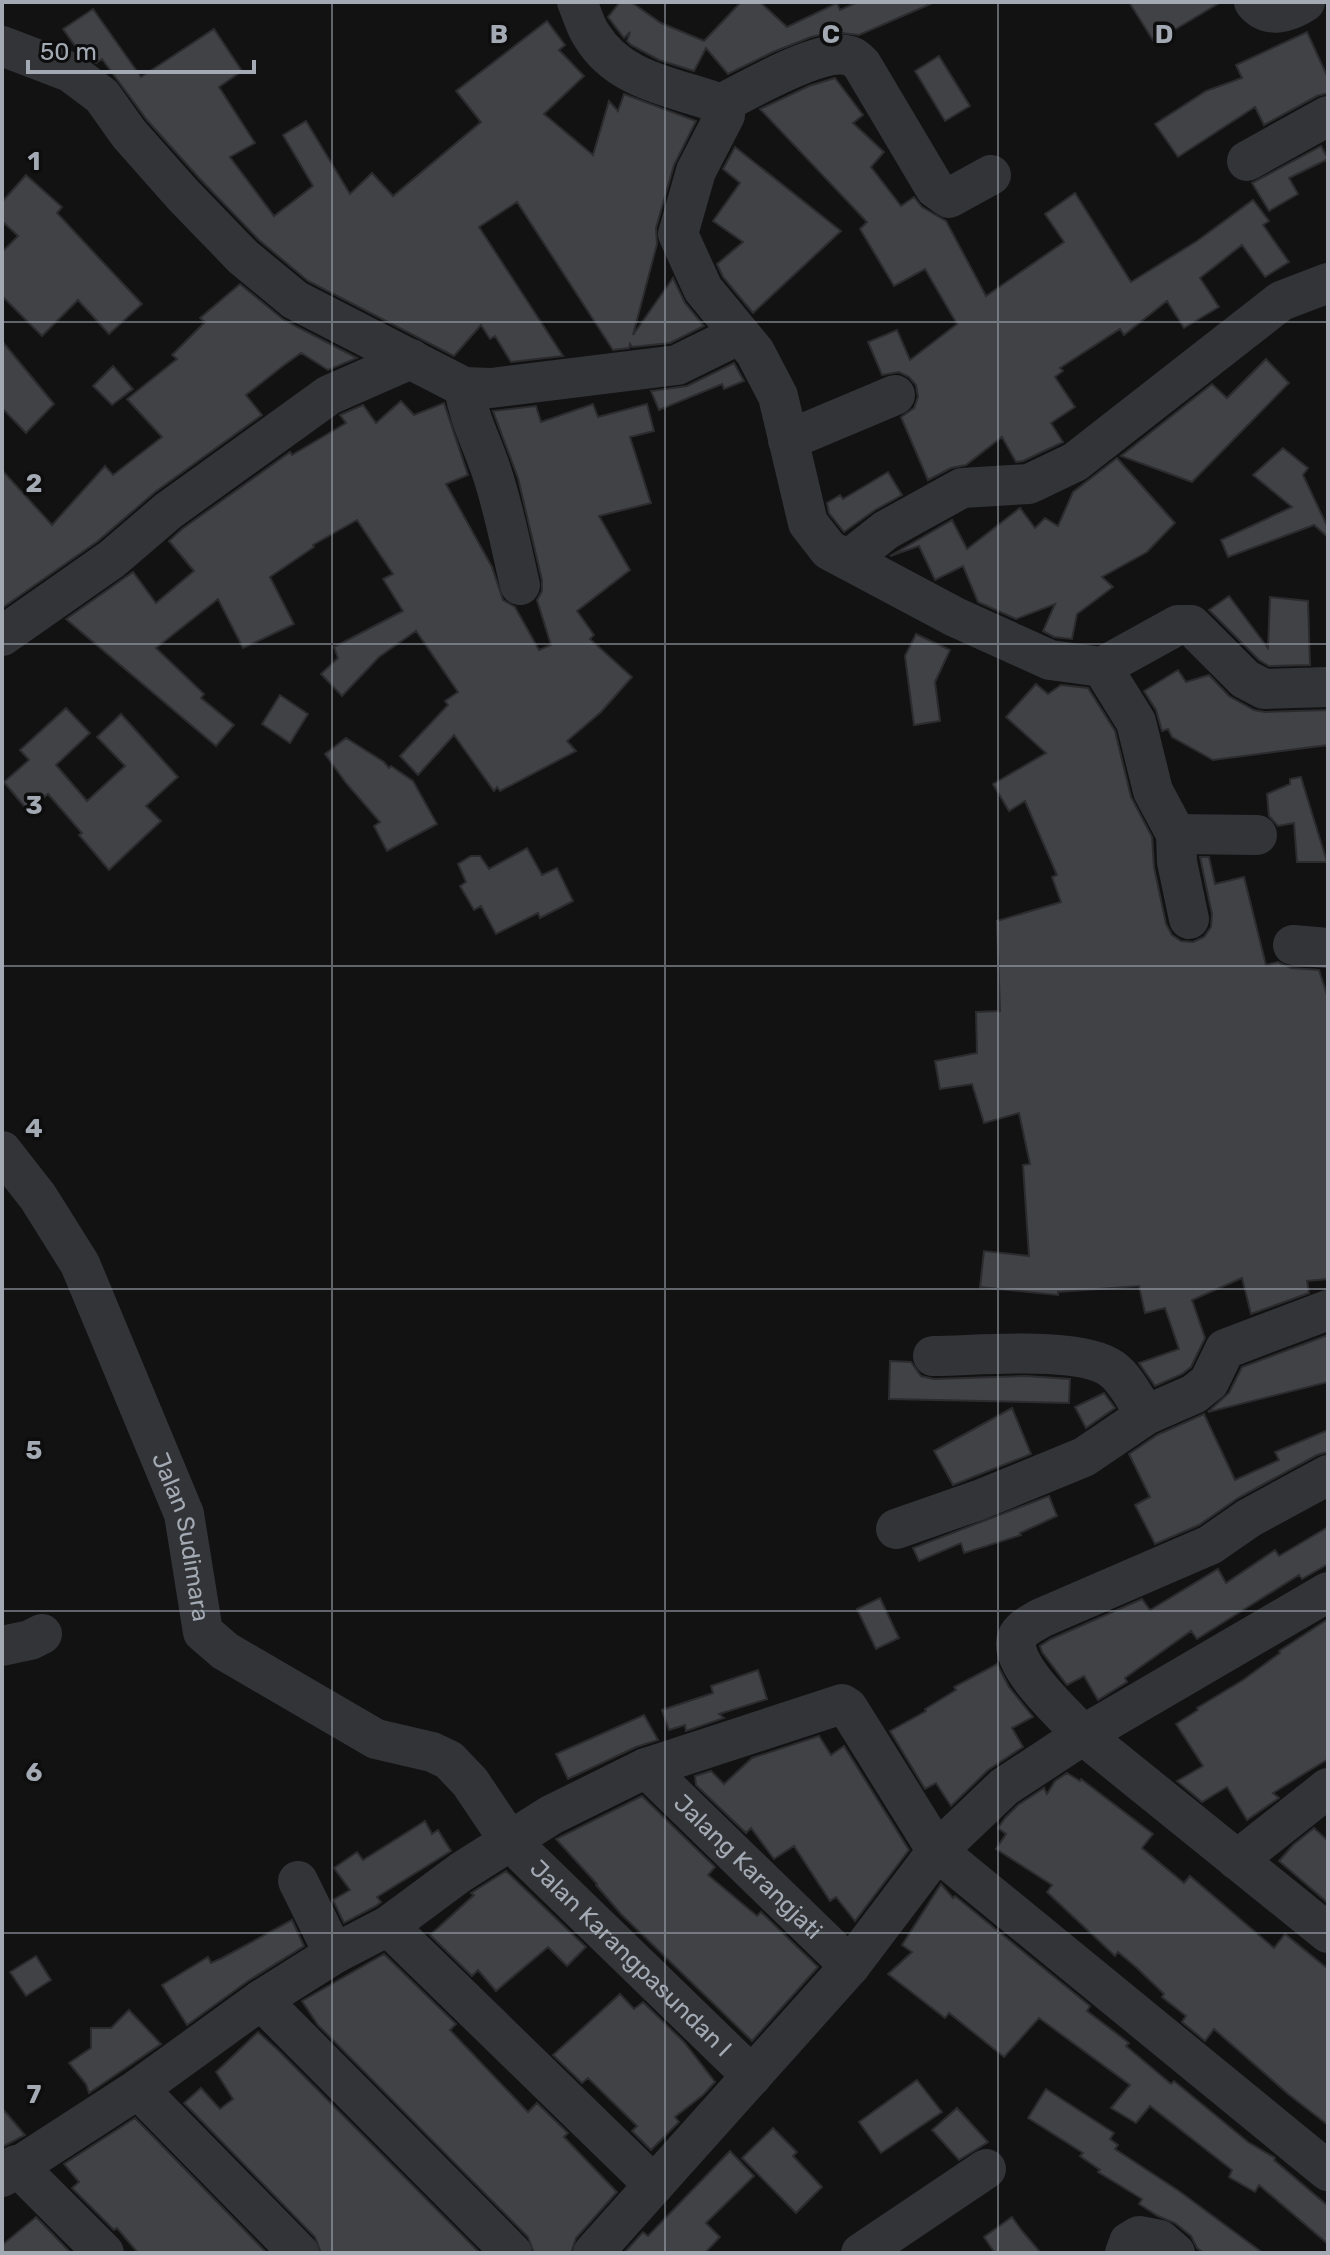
<svg xmlns="http://www.w3.org/2000/svg" width="1330" height="2255" viewBox="0 0 1330 2255" font-family="Rubik,sans-serif">
<style>
.building{fill:#414246;stroke:#2c2c2f;stroke-width:2}
.lines{fill:none;stroke-linecap:round;stroke-linejoin:round}
.minor{stroke:#333438;stroke-width:40}
.grid{fill:none;stroke:#a3aab4;stroke-width:2;stroke-opacity:0.55}
.labels{text-anchor:middle;stroke-width:7;stroke-linejoin:round;paint-order:stroke}
.street-label{font-size:24px;fill:#a3aab4;stroke:#0d0d0e}
.grid-label{font-size:26px;text-anchor:middle;font-weight:bold;fill:#a3aab4;stroke:#0d0d0e;stroke-width:7;stroke-linejoin:round;paint-order:stroke}
</style>
<rect width="100%" height="100%" fill="#121213"/>
<path class="building" d="M620 2H631L661 23 704 41 741 2H760L787 27 837 3 840 10 858 2H935L859 35 833 32 811 37 773 52 728 74 706 48 694 71 659 60 631 45 627 41 630 32 624 38 608 17Z
M1129 2H1221L1154 42Z
M93 9 141 77 214 29 242 71 219 87 255 143 230 157 274 216 313 186 283 135 306 121 350 194 372 173 393 196 481 122 456 91 547 21 565 45 559 50 584 76 544 114 593 155 609 101 618 111 624 94 696 121 674 165 656 228 657 244 633 335 673 278 685 303 704 326 670 343 632 347 630 344 629 348 613 350 517 202 479 227 563 356 511 362 495 336 490 339 481 325 454 356 308 281 259 240 200 179 147 120 102 59 96 63 78 50 63 29Z
M1307 32 1328 78V93L1317 96 1264 125 1255 107 1178 157 1155 124 1206 91 1242 78 1236 65Z
M939 56 970 106 945 121 915 71Z
M835 78 863 115 853 123 884 152 871 167 901 206 914 197 922 207 946 221 986 296 1064 242 1045 214 1075 193 1131 282 1197 241 1253 200 1269 221 1263 225 1289 262 1265 277 1242 245 1200 278 1219 307 1184 328 1167 301 1124 335 1120 329 1060 368 1063 371 1055 377 1075 407 1051 423 1063 442 1023 461 1016 462 1002 437 966 465 951 468 928 480 901 417 914 408 918 397 916 385 909 377 899 372 882 375 868 342 897 330 910 360 957 324 925 269 894 286 860 229 867 222 760 109 809 86Z
M1321 146 1328 159 1289 178 1298 194 1269 211 1252 183Z
M735 147 841 231 753 313 723 277 717 264 743 242 713 221 740 183 723 169Z
M26 175 62 207 57 213 142 304 109 334 78 300 42 336 2 296V252L18 236 2 221V202Z
M240 284 284 320 357 358 328 370 301 353 283 366 246 395 262 415 155 492 98 541 2 608V470L52 525 105 466 113 475 162 437 127 399 177 359 172 355 205 322 200 318Z
M2 341 54 404 26 433 2 408Z
M1266 359 1289 383 1192 482 1121 456 1212 384 1227 398Z
M734 363 744 381 724 389 722 384 659 410 651 391 687 386Z
M113 366 133 389 112 405 93 386Z
M401 401 414 415 444 403 468 475 446 484 492 567 503 600 515 607 539 650 551 645 537 600 542 591V580L518 478 493 411 536 406 541 422 593 404 598 417 647 404 654 431 630 437 651 503 599 516 630 570 577 611 594 635 590 639 632 677 601 712 567 741 576 751 500 791 497 787 494 791 454 735 418 775 400 756 448 705 445 701 458 692 416 631 379 657 342 696 321 674 338 658 334 647 403 611 383 579 393 574 357 520 313 545 314 547 270 577 294 624 243 648 218 599 156 648 204 694 201 698 234 725 216 746 66 619 133 572 156 603 194 571 169 541 182 529 290 452 292 455 346 423 340 415 363 405 376 423Z
M1283 448 1308 468 1303 475 1328 528V537L1314 525 1228 557 1221 540 1292 507 1253 475Z
M1117 458 1175 523 1147 552 1102 577 1113 587 1077 614 1072 639 1054 637 1043 631 1055 604 1016 619 978 602 963 566 935 580 919 546 890 556 952 520 967 549 1020 508 1035 528 1045 518 1058 526 1073 492Z
M888 472 902 495 875 510 844 532 829 513 827 503 840 495 843 499Z
M1229 596 1268 648 1270 597 1308 601 1310 665 1269 666 1259 660 1209 610Z
M916 634 950 650 935 682 940 721 914 725 905 656Z
M1178 670 1186 682 1209 675 1229 696 1254 710 1265 712 1328 710V745L1213 760 1172 737 1168 729 1162 731 1156 710 1144 691Z
M1036 684 1048 694 1061 685 1088 688 1115 731 1131 797 1152 837 1154 867 1166 924 1172 935 1181 941 1193 942 1204 937 1211 927 1212 914 1200 857H1209L1215 884 1244 877 1266 965 1278 962 1291 968 1319 970 1328 998V1279L1307 1281 1309 1293 1251 1314 1242 1278 1192 1300 1205 1338 1191 1367 1182 1374 1155 1386 1139 1363 1179 1349 1165 1308 1145 1313 1139 1286 1058 1292V1295L980 1287 984 1251 1029 1256 1023 1165 1030 1164 1019 1113 984 1123 972 1084 940 1089 935 1061 977 1053 976 1012 1000 1011 997 921 1061 902 1052 877 1057 875 1025 801 1009 811 993 784 1046 753 1006 717Z
M280 695 308 714 290 743 262 724Z
M66 708 90 733 56 765 87 801 125 766 97 737 121 714 178 777 146 806 161 821 109 870 79 835 82 833 48 794 28 811 4 782 29 760 20 750Z
M346 738 384 762 389 768 391 766 413 781 437 824 387 851 374 826 380 822 346 783 325 754Z
M1301 777 1303 784 1327 862H1297L1294 823 1278 826 1269 816 1267 794 1290 784V779Z
M527 848 542 875 557 868 573 901 540 918 538 913 496 934 481 906 474 910 460 886 466 882 458 864 471 856H480L489 869Z
M1328 1335V1382L1208 1412 1229 1393 1242 1367Z
M890 1361 911 1362 921 1376 934 1379 1026 1376 1070 1379 1069 1403 889 1399Z
M1104 1393 1115 1408 1086 1428 1075 1407Z
M1012 1408 1031 1454 953 1485 934 1451Z
M1204 1414 1235 1480 1279 1460 1275 1452 1328 1430V1452L1317 1455 1238 1498 1199 1525 1155 1544 1135 1505 1150 1497 1129 1454 1157 1435Z
M1049 1496 1057 1516 1020 1533 1021 1535 964 1553 961 1543 919 1561 913 1548Z
M1328 1527V1564L1302 1579 1299 1575 1197 1639 1191 1631 1125 1678 1127 1682 1098 1700 1084 1676 1067 1685 1042 1652 1040 1646 1051 1639 1142 1599 1150 1610 1218 1569 1226 1583 1275 1550 1279 1556Z
M880 1598 899 1638 876 1649 857 1609Z
M1328 1619V1759L1273 1793 1279 1798 1247 1820 1227 1787 1202 1802 1177 1781 1203 1766 1176 1724 1198 1710 1197 1708 1243 1680 1280 1653 1279 1651Z
M997 1664 1009 1687 1033 1717 1012 1728 1023 1747 988 1770 951 1806 936 1783 925 1789 890 1731 926 1711 925 1709 956 1690 954 1687Z
M758 1670 767 1699 719 1714 724 1718 686 1731 685 1725 669 1730 662 1710 713 1693 711 1686Z
M644 1715 658 1740 636 1747 568 1779 556 1754Z
M819 1736 831 1755 844 1746 909 1850 855 1921 836 1897 830 1901 794 1846 774 1859 751 1828 746 1833 696 1785 695 1776 711 1771 724 1784 752 1758Z
M1067 1773 1080 1781 1081 1779 1153 1834 1142 1848 1184 1883 1190 1876 1274 1948 1285 1934 1328 1969V2125L1288 2094 1214 2029 1205 2041 1182 2022 1186 2016 1162 1997 1164 1994 1137 1968 1118 1952 1115 1956 1047 1892 1052 1885 996 1849 1006 1834 998 1828 1005 1818 1018 1805 1044 1788 1047 1794 1055 1781Z
M642 1796 715 1867 708 1875 757 1916 761 1912 818 1967 752 2041 621 1914 596 1885 597 1884 556 1839Z
M425 1821 432 1834 438 1830 451 1851 377 1897 381 1902 376 1906 344 1923 333 1900 350 1890 334 1868 357 1852 363 1860Z
M1314 1828 1328 1841V1903L1279 1861 1293 1845Z
M506 1871 586 1947 567 1966 548 1947 496 1991 478 1970 472 1976 430 1935 474 1895 471 1893Z
M941 1884 953 1898 955 1896 1090 2006 1087 2011 1129 2043 1126 2046 1171 2084 1174 2081 1248 2142 1275 2158 1274 2160 1328 2206V2244L1259 2185 1255 2192 1229 2177 1232 2170 1150 2106 1136 2123 1111 2108 1130 2085 1039 2018 1004 2057 949 2013 945 2018 888 1974 912 1952 902 1945Z
M292 1920 304 1946 248 1981 187 2025 162 1985 208 1957 211 1963 222 1958Z
M384 1954 456 2024 450 2030 528 2112 537 2103 568 2133 564 2137 617 2192 576 2238 571 2253H534L528 2237 318 2025 302 2001Z
M36 1956 51 1980 26 1996 10 1972Z
M620 1994 634 2009 643 2002 684 2042 715 2082 703 2095 675 2117 679 2122 651 2150 632 2131 637 2126 588 2078 582 2083 553 2055Z
M129 2010 161 2044 89 2093 86 2084 69 2063 91 2048V2028H111Z
M258 2032 278 2050 480 2253H321L315 2237 184 2103 201 2088 220 2109 233 2099 216 2072Z
M917 2080 942 2112 881 2153 859 2122Z
M1046 2089 1114 2133 1110 2139 1118 2145 1115 2149 1179 2191 1263 2253H1204L1197 2248 1191 2236 1175 2223 1158 2216 1139 2204 1142 2199 1098 2172 1100 2170 1080 2156 1083 2153 1028 2118Z
M2 2108 25 2135 2 2147Z
M957 2108 988 2142 959 2160 932 2130Z
M135 2118 267 2253H138L117 2228 114 2230 72 2188 79 2182 64 2164Z
M773 2128 797 2152 793 2156 822 2187 796 2213 742 2158Z
M730 2151 754 2176 706 2223 720 2237 705 2253H624L643 2232 648 2236Z
M36 2217 71 2253H2V2245Z
M1012 2217 1022 2231 1041 2253H995L984 2237Z"/>
<g class="lines">
<g class="minor">
<path d="M577 2C582 13 585 26 592 36 620 82 676 87 721 104 748 90 817 50 846 55 854 56 857 60 862 65L935 188 949 198 991 175"/>
<path d="M1254 2C1268 19 1288 13 1305 2"/>
<path d="M2 46 70 72 102 96 129 134 183 195 243 257 295 300 464 387 491 388 677 365 740 334"/>
<path d="M721 104 725 115 696 171 678 234 703 289 755 352 778 396 808 523 829 550 848 560 886 530 962 488 1029 484 1075 462 1281 301 1328 283"/>
<path d="M1247 161 1328 116"/>
<path d="M464 387C469 420 481 440 491 470 504 508 511 547 520 585"/>
<path d="M788 440 895 395"/>
<path d="M848 560 955 617 1050 660 1102 667 1178 625H1191L1245 679 1264 689 1328 687"/>
<path d="M2 636 112 559 168 511 329 395 411 359"/>
<path d="M1102 667 1136 722 1153 791 1176 834 1177 862 1189 919"/>
<path d="M1176 834 1257 835"/>
<path d="M1293 945 1328 948"/>
<path id="s1" d="M2 1151 38 1197 80 1264 184 1514 203 1632 225 1651 376 1739 432 1752 449 1760 470 1782 509 1840 752 2076"/>
<path d="M933 1356C976 1356 1080 1345 1112 1369 1126 1379 1136 1401 1146 1415"/>
<path d="M1328 1475 1249 1518 1210 1545 1041 1618C1033 1623 1021 1628 1017 1638 1007 1664 1066 1716 1083 1735L1328 1592"/>
<path d="M896 1529 979 1500 1084 1457 1146 1415 1194 1394 1209 1382 1225 1349 1328 1310"/>
<path d="M2 1646 30 1640 42 1634"/>
<path id="s2" d="M646 1768 850 1966"/>
<path d="M1237 1860 1328 1788"/>
<path d="M298 1881 334 1954"/>
<path d="M388 1926 654 2185"/>
<path d="M1328 1933 1083 1735 1004 1787 937 1851 1328 2171"/>
<path d="M261 2000 512 2253"/>
<path d="M138 2089 299 2253"/>
<path d="M16 2165 104 2253"/>
<path d="M2 2177 138 2089 261 2000 334 1954 388 1926 461 1872 551 1815 646 1768 842 1704 848 1708 937 1851 850 1966 593 2253"/>
<path d="M861 2253 986 2169"/>
<path d="M1125 2253 1129 2242 1139 2236 1160 2240 1175 2253"/>
</g>
</g>
<path class="grid" d="M332 2V2253M665 2V2253M998 2V2253M2 322H1328M2 644H1328M2 966H1328M2 1289H1328M2 1611H1328M2 1933H1328"/>
<g class="labels">
<g class="street-label">
<text dy="8" stroke="none"><textPath href="#s1" startOffset="430">Jalan Sudimara</textPath></text>
<text dy="8" stroke="none"><textPath href="#s2" startOffset="142">Jalang Karangjati</textPath></text>
<text dy="8" stroke="none"><textPath href="#s1" startOffset="1078">Jalan Karangpasundan I</textPath></text>
</g>
</g>
<g class="grid-label">
<text x="499" y="43">B</text>
<text x="831" y="43">C</text>
<text x="1164" y="43">D</text>
<text x="34" y="170">1</text>
<text x="34" y="492">2</text>
<text x="34" y="814">3</text>
<text x="34" y="1137">4</text>
<text x="34" y="1459">5</text>
<text x="34" y="1781">6</text>
<text x="34" y="2103">7</text>
</g>
<rect width="1330" height="2255" fill="none" stroke="#a3aab4" stroke-width="8"/>
<path d="M28 60v12h226v-12" fill="none" stroke="#a3aab4" stroke-width="4"/>
<text x="40" y="60" font-size="24" fill="#a3aab4" stroke="#0d0d0e" stroke-width="6" paint-order="stroke">50 m</text>
</svg>
